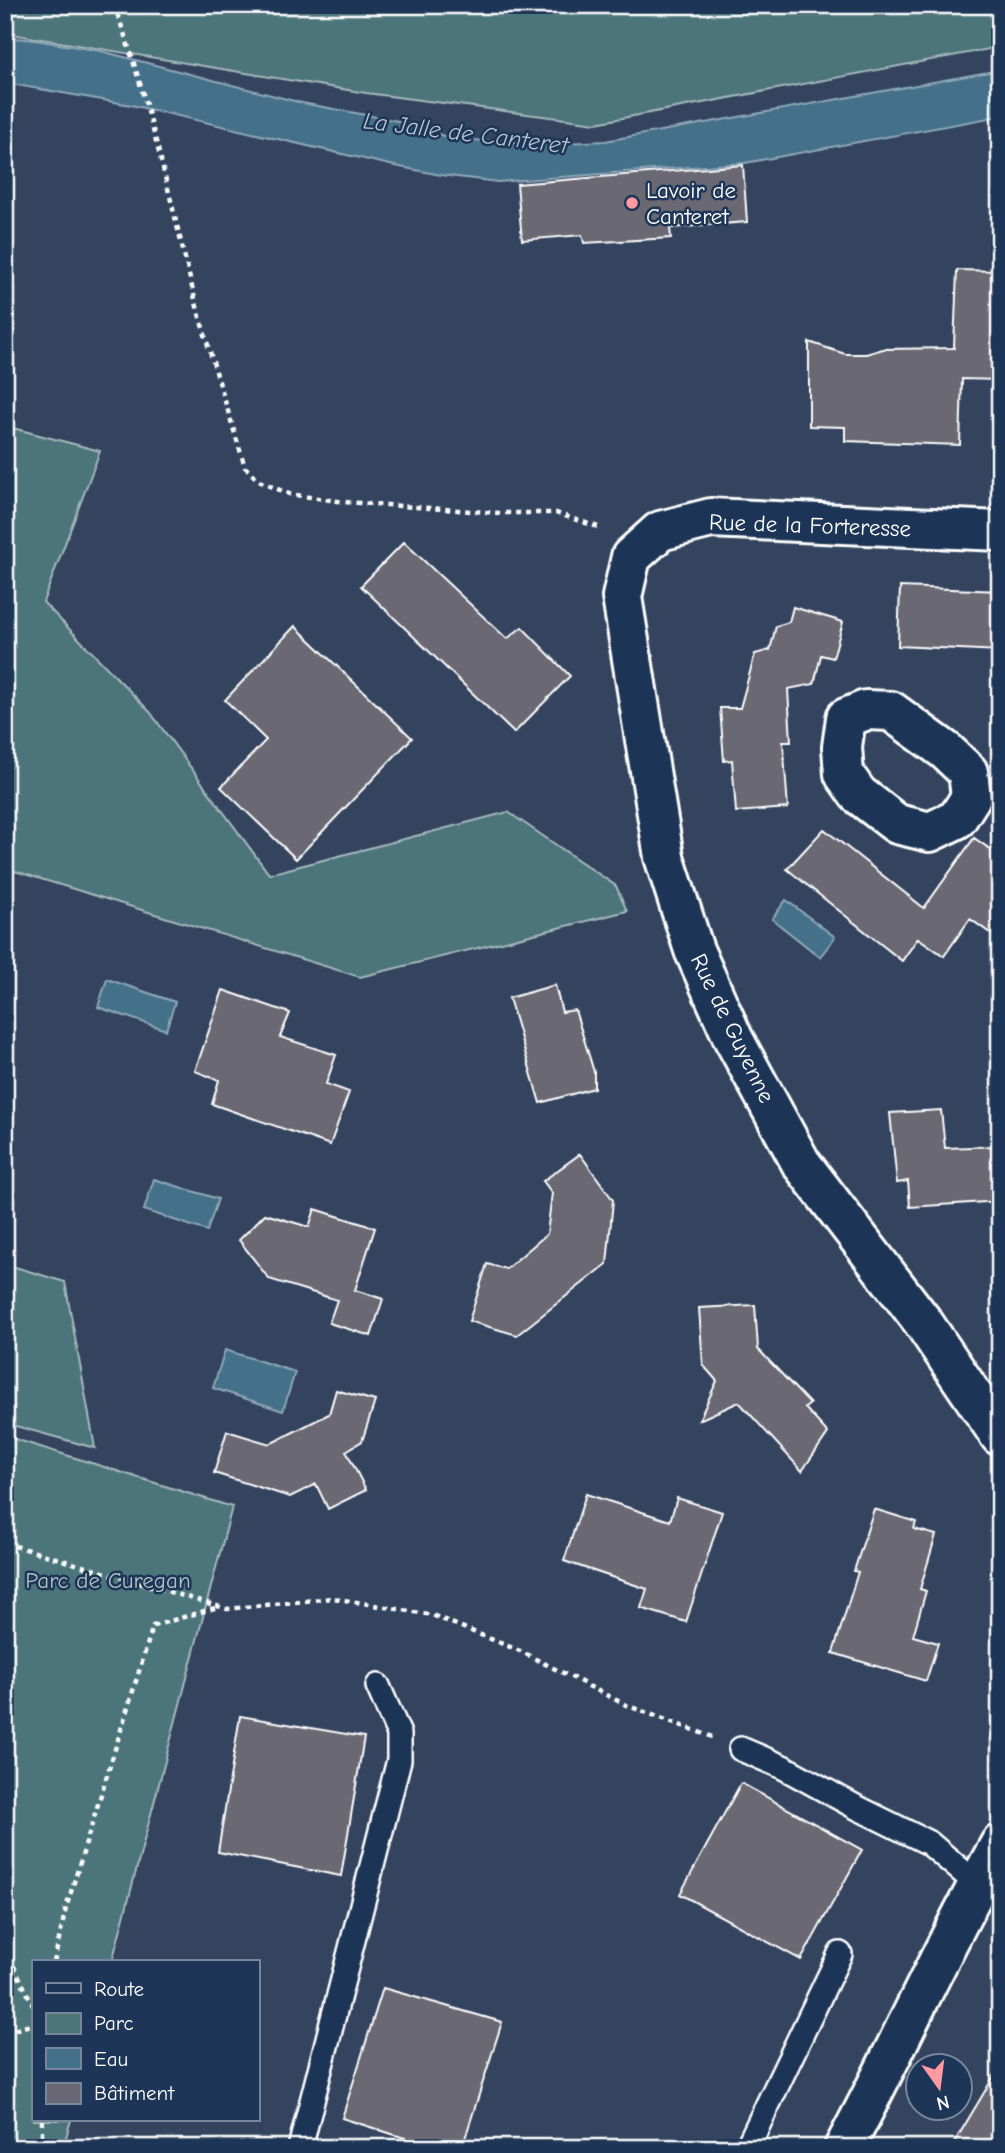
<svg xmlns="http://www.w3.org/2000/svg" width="1005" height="2153" viewBox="0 0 1005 2153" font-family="'Comic Neue',sans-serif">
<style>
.green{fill:#4c757a;stroke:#a6babc;stroke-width:2}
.water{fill:#45708a;stroke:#8fa9b9;stroke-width:2}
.building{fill:#696773;stroke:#fff;stroke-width:2}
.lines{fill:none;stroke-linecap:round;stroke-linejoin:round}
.lane-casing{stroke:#fff;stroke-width:28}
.street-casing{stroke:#fff;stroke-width:44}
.path{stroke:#fff;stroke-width:4.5;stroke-dasharray:5 5;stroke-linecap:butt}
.lane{stroke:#1d3557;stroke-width:23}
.street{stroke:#1d3557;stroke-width:38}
.poi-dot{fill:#ff9aa2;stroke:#1d3557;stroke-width:2.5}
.labels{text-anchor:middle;stroke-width:5;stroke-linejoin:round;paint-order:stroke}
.poi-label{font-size:23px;fill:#fff;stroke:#1d3557;text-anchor:start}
.street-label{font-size:23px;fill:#fff;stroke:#1d3557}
.park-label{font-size:23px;fill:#aec1c3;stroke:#1d3557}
.water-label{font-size:24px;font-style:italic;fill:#b5c6d0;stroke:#1d3557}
</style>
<rect width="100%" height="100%" fill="#34445f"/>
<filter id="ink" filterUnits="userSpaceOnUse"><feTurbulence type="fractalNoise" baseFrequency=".0143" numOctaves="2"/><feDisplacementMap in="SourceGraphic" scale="14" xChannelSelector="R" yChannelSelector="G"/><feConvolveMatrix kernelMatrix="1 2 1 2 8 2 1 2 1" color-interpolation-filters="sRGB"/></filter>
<g filter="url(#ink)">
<path class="green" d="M5 5H1000V47L596 123 366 93 5 33Z
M5 426 100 451 43 602 150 712 269 874 508 812 616 886 627 911 360 977 5 868Z
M5 1264 65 1282 95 1448 5 1423Z
M5 1436 232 1507 112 1962H33V2120H71L63 2148H5Z"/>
<path class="water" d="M5 37 35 40 101 51 302 103 398 121 453 139 546 144 605 141 1000 70V116L745 163 498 182 441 175 390 165 131 105 5 83Z
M786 900 835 937 820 957 772 919Z
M107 979 175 1002 166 1030 98 1007Z
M154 1179 218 1199 207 1231 144 1210Z
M225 1350 295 1372 283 1411 213 1388Z"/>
<path class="building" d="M743 165 747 222 670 228 671 238 584 243 582 235 522 240 517 184Z
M957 270 1000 271V380L962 379 960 445 845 441V427L809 426V342L845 354H866L883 349 954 348Z
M404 542 507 639 522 627 570 676 514 733 361 586Z
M900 587 1000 591V651L898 646Z
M793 607 843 622 833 658 821 655 814 684 788 689 791 742H783L788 808 736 812 732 760 724 761 720 708H740L755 654 770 650 776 626 789 622Z
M295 626 412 738 296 859 221 787 266 740 225 700Z
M824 829 924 908 974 838 1000 856V940L970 919 944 956 918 938 902 961 787 869Z
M555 985 562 1012 575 1010 594 1072V1088L540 1103 509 998Z
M223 990 290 1013 280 1037 336 1055 326 1084 349 1092 330 1145 212 1104 219 1080 195 1071Z
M941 1110 945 1148 1000 1146V1201L910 1207 908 1181 897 1183 890 1113Z
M580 1154 613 1200 607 1264 517 1335 469 1321 487 1264 506 1269 547 1234 552 1193 543 1181Z
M315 1209 375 1228 355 1290 383 1299 371 1336 329 1323 337 1300 269 1279 239 1240 265 1214 309 1227Z
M755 1305 758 1349 810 1404 805 1408 828 1433 802 1471 739 1402 699 1420 717 1381 703 1365 699 1308Z
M336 1390 375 1401 362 1441 346 1451 366 1490 328 1509 316 1484 290 1497 214 1473 227 1431 270 1444 329 1414Z
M586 1494 670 1521 677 1498 722 1512 686 1622 641 1608 647 1589 564 1561Z
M874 1509 916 1522 914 1529 936 1535 920 1589 926 1591 913 1636 938 1643 926 1681 833 1653 858 1572 854 1571Z
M240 1716 364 1737 341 1876 218 1852Z
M741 1783 862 1850 801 1960 680 1894Z
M383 1988 502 2022 462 2148H436L342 2118Z
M1000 2066V2148H951Z"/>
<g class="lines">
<defs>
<path id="lane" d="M741 1749 783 1767 854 1806 929 1843 977 1884
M300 2148 399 1760V1734L378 1686
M747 2148 840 1954"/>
<path id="street" d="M1000 531 711 518 660 531 631 557 622 597 664 857 694 950 733 1038 801 1163 923 1322 1000 1436
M866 710 891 711 946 751 968 772 971 797 957 819 930 832 897 824 858 794 844 774 842 747 846 718Z
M844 2148C898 2048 944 1943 1000 1844"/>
</defs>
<use href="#lane" class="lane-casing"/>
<use href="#street" class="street-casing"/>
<path class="path" d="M114 5C150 102 171 204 196 303 211 358 229 413 245 467L259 481 289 494 345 502 500 513H556L601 528
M5 1543 227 1609 333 1598 432 1615 520 1651 626 1705 712 1737
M5 1948 33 2005
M54 1962 66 1908 153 1626 218 1607
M5 2033 33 2024
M42 2120V2148"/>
<use href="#lane" class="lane"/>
<use href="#street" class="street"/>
</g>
</g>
<circle class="poi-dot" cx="632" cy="203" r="7"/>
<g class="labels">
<g class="poi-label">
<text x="646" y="198">Lavoir de<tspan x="646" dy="26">Canteret</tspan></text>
</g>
<g class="street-label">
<text transform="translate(810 525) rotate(2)" y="8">Rue de la Forteresse</text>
<text transform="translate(733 1028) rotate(64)" y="8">Rue de Guyenne</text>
</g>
<g class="park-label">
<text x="108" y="1588">Parc de Curegan</text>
</g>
<g class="water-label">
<text transform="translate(466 133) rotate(7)" y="8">La Jalle de Canteret</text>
</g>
</g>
<rect width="1005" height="2153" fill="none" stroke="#1d3557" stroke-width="28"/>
<rect x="14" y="14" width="977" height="2125" fill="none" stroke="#fff" stroke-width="2.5" filter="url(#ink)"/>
<rect x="32" y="1960" width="228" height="161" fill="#1d3557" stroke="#77869a" stroke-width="2"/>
<rect x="46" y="1983" width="35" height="10" fill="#1d3557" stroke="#77869a" stroke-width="2"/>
<text x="94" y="1996" font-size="21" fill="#ffffff">Route</text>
<rect x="46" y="2013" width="35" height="21" fill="#4c757a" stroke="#77869a" stroke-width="2"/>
<text x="94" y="2030" font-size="21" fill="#ffffff">Parc</text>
<rect x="46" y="2048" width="35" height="21" fill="#45708a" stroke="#77869a" stroke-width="2"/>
<text x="94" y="2066" font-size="21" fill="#ffffff">Eau</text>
<rect x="46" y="2083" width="35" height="21" fill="#696773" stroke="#77869a" stroke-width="2"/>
<text x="94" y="2100" font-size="21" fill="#ffffff">Bâtiment</text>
<g transform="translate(939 2087) rotate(166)"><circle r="33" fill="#1d3557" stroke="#77869a" stroke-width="2"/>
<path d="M0-5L12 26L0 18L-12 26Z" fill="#ff9aa2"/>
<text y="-10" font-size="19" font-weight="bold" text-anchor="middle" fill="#ffffff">N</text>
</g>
</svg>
